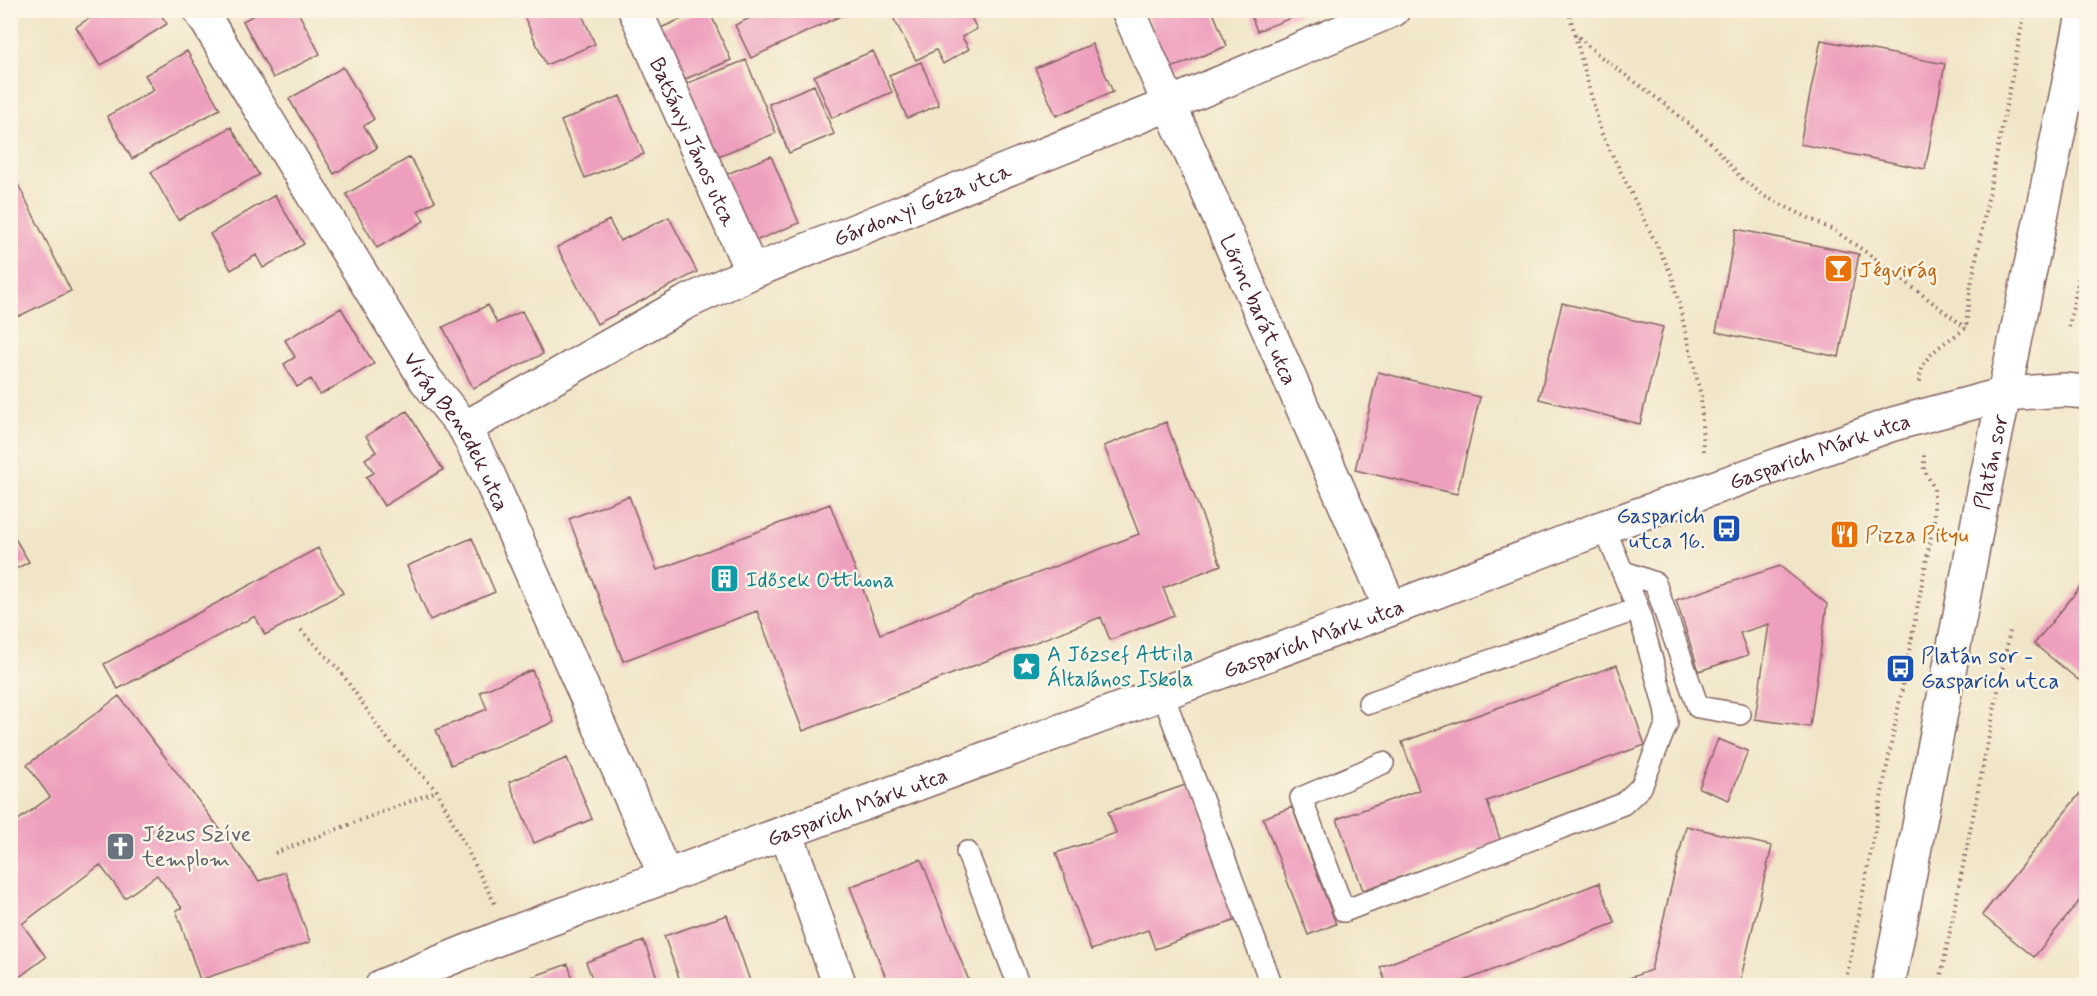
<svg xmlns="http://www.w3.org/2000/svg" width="2097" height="996" viewBox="0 0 2097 996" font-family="Mynerve,sans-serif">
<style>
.building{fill:#ee9fbd}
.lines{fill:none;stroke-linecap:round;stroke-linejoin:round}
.service-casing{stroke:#846462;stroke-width:24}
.minor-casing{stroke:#846462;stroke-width:36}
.tertiary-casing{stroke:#846462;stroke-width:36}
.path{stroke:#846462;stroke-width:4;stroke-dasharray:1.5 4.5;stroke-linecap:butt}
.service{stroke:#fff;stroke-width:21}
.minor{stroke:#fff;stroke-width:33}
.tertiary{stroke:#fff;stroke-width:33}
.labels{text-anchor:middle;stroke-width:5;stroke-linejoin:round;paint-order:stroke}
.street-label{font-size:22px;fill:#4a1f2b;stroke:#fcf5e5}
.food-label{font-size:22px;fill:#c56008;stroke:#fcf5e5;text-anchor:start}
.transit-label{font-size:22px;fill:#164399;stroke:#fcf5e5;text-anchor:end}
.culture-label{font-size:22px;fill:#0d838f;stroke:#fcf5e5;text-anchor:start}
.worship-label{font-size:22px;fill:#5b616d;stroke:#fcf5e5;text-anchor:start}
</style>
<rect width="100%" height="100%" fill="#fcf5e5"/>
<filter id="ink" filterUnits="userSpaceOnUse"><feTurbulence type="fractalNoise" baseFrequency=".0167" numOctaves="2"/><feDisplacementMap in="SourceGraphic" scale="12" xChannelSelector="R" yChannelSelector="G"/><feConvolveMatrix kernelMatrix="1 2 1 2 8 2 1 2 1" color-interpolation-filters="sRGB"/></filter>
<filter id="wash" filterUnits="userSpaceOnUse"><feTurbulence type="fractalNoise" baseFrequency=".008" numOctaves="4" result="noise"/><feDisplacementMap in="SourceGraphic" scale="24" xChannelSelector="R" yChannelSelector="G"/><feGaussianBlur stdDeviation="1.35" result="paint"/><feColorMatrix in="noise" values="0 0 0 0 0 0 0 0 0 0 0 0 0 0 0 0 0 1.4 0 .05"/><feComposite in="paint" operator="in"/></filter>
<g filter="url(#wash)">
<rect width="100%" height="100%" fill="#f0e5c7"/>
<g id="blocks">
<path class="building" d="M87 10H158L167 24 100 66 76 27 91 17Z
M263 10H297L320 54 273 78 243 21Z
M532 10H580L595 44 546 65 523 14Z
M702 10H709L731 60 678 82 656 30Z
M767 10H853L751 58 735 25Z
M889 10H967L977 29 962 37 969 49 943 64 936 50 916 60Z
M1145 10H1212L1227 46 1169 69Z
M1249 10H1309V11L1257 31Z
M1821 40 1945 64 1925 169 1800 144Z
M1092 44 1113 92 1056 116 1035 68Z
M187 51 220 109 132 159 107 116 154 90 145 75Z
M873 51 892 92 832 118 814 76Z
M746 60 776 133 713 158 683 85Z
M921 62 939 105 907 118 889 75Z
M343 67 374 119 364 126 377 148 334 174 289 99Z
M814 85 834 134 789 153 769 104Z
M620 96 644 154 585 178 561 121Z
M231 127 259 175 178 220 151 172Z
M771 156 799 223 750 243 722 176Z
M410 157 435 201 418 211 424 221 377 248 346 194Z
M10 168 71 291 19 316 10 299Z
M275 195 304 244 263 268 256 255 231 270 210 234Z
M669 217 697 272 597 324 557 247 609 220 620 241Z
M1736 229 1859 254 1839 357 1716 332Z
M10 301 18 316 10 319Z
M1562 303 1663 327 1640 424 1539 399Z
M488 305 497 323 522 311 543 354 473 388 443 327Z
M341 308 374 364 320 395 311 379 297 387 284 364 295 357 285 340Z
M1378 372 1480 397 1457 494 1355 470Z
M407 411 443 470 384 506 366 477 374 473 365 459 376 452 366 436Z
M1166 422 1221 565 1163 588 1174 615 1110 640 1101 617 803 731 757 611 623 661 569 519 629 496 657 570 830 504 880 634 1139 534 1104 446Z
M10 530 29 562 10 572Z
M472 538 495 592 430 620 407 566Z
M318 548 343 593 265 635 255 616 118 689 104 664Z
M1780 566 1827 604 1810 727 1755 719 1769 624 1740 633 1748 655 1699 671 1676 600Z
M2086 580V686L2034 644Z
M1617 665 1645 745 1487 801 1501 842 1363 890 1337 819 1419 790 1402 742Z
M532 670 554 722 451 765 436 730 487 709 480 692Z
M119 696 259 881 285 872 310 942 200 980 176 910 182 908 157 875 125 898 100 865 22 924 46 957 14 981 10 976V826L50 797 27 765Z
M1718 739 1748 751 1729 800 1699 788Z
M567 758 592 819 534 843 509 782Z
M1191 783 1239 919 1155 949 1148 930 1091 950 1056 853 1116 833 1108 812Z
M2086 786V893L2034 957 1982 915Z
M1292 807 1336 924 1308 935 1263 818Z
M1686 826 1772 846 1739 986H1608L1651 970Z
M921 859 971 986H889L850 887Z
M1599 883 1615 923 1451 986H1387L1380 967Z
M727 915 750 981 737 986H682L664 936Z
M644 941 660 986H595L586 962Z
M568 964 575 986H510L509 985Z"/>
</g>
</g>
<g filter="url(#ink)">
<use href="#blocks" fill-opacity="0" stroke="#846462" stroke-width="1.5"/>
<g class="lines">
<defs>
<path id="service" d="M1622 571 1655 583 1698 707 1740 714
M1162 692 1272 986
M1369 703 1638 609 1604 527
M1383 763 1301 798 1344 911 1623 804 1641 787 1667 723 1665 708 1638 609
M967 852 1019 986"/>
<g id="minor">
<path id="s1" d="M200 10 426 380 465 428 488 474 666 877"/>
<path id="s2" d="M635 10 752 272"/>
<path id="s3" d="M1128 10 1391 609"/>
<path id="s4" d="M465 428 685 303 752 272 1170 104 1393 10"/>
<path d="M786 832 840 986"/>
</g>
<g id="tertiary">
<path id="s5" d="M382 986 507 935 1391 609 1604 527 1893 424 2005 394 2064 390 2086 392"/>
<path id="s6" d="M1888 986 1983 496 2084 10"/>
</g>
</defs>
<use href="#service" class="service-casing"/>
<use href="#minor" class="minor-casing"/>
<use href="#tertiary" class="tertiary-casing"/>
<path class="path" d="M1568 10 1575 34 1601 57 1666 105 1709 141 1743 180 1766 197 1835 231 1873 257 1966 328
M1575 35 1601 132 1672 276 1701 395 1703 454
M2069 327 2086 241
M1920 382C1918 355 1948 342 1966 328L1969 295 2025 10
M301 630 341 672 384 735 437 791 495 904
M10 756 15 752
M275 853 437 791
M1845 986 1934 521V488L1924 470V452
M1939 986 2010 631"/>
<use href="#service" class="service"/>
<use href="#minor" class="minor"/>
<use href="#tertiary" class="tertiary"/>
</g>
</g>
<defs>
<symbol id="bar-square" viewBox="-11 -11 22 22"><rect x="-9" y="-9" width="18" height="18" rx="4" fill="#e8710a" stroke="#fcf5e5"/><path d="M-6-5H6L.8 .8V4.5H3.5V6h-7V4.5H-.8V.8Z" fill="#fff"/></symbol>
<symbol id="bus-square" viewBox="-11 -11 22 22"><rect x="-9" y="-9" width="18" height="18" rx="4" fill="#1a4fb4" stroke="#fcf5e5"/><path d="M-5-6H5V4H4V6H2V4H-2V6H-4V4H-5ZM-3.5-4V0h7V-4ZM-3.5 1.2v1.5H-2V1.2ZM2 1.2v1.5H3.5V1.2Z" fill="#fff"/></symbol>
<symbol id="restaurant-square" viewBox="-11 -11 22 22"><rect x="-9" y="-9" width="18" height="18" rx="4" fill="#e8710a" stroke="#fcf5e5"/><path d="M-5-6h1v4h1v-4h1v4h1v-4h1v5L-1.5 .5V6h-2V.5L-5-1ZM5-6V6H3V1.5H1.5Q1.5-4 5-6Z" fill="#fff"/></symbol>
<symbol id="building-square" viewBox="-11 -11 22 22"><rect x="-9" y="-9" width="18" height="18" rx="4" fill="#0f9aa8" stroke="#fcf5e5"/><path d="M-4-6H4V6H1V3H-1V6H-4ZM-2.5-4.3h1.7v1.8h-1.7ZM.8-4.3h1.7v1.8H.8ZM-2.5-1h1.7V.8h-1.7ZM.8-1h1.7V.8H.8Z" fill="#fff"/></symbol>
<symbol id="sight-square" viewBox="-11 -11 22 22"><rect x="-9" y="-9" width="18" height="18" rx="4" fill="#0f9aa8" stroke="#fcf5e5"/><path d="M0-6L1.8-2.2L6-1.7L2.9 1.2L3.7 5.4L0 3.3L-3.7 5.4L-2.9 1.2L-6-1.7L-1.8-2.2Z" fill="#fff"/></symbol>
<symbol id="church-square" viewBox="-11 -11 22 22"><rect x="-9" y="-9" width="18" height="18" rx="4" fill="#6b7280" stroke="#fcf5e5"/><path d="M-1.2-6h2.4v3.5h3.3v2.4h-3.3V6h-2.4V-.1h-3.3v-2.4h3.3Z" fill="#fff"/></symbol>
</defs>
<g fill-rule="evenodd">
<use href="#bar-square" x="1822" y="252" width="33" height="33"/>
<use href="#bus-square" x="1710" y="512" width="33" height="33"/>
<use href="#restaurant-square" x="1828" y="518" width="33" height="33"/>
<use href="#building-square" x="708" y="562" width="33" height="33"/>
<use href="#sight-square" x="1010" y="650" width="33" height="33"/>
<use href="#bus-square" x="1884" y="652" width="33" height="33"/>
<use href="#church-square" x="104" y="830" width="33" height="33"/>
</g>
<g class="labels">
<g class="street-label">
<text dy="8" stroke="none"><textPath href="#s2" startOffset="144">Batsányi János utca</textPath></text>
<text dy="8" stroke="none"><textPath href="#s4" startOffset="510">Gárdonyi Géza utca</textPath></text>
<text dy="8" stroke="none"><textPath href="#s3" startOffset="327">Lőrinc barát utca</textPath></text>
<text dy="8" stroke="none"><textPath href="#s1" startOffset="494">Virág Benedek utca</textPath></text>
<text dy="8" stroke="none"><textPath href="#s5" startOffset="1534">Gasparich Márk utca</textPath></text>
<text dy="8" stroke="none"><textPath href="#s6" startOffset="534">Platán sor</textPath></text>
<text dy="8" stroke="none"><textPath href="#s5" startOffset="994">Gasparich Márk utca</textPath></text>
<text dy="8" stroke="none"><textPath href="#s5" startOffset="508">Gasparich Márk utca</textPath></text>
</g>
<g class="food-label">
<text x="1859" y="277">Jégvirág</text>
<text x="1865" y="542">Pizza Pityu</text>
</g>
<g class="transit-label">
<text x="1705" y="523">Gasparich<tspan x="1705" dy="25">utca 16.</tspan></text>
<text x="1921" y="663" text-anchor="start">Platán sor -<tspan x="1921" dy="25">Gasparich utca</tspan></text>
</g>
<g class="culture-label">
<text x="746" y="587">Idősek Otthona</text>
<text x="1047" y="661">A József Attila<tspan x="1047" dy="25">Általános Iskola</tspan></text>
</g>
<g class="worship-label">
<text x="142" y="841">Jézus Szíve<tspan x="142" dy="25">templom</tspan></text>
</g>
</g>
<rect width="2097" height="996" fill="none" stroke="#fcf5e5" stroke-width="36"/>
</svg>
